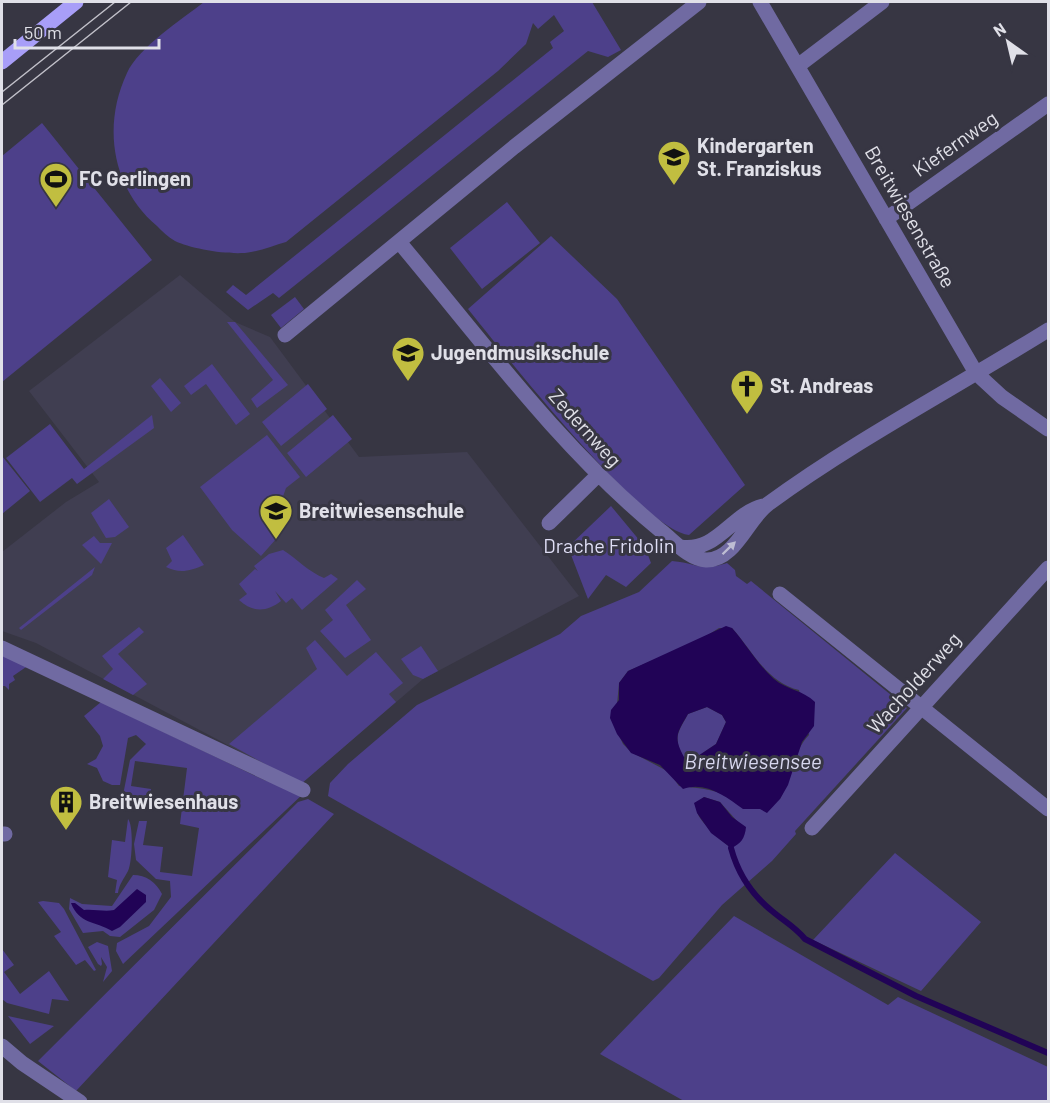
<svg xmlns="http://www.w3.org/2000/svg" width="1050" height="1103" viewBox="0 0 1050 1103" font-family="Barlow,sans-serif">
<style>
.built{fill:#403e51}
.green{fill:#4d408a;fill-rule:evenodd}
.water{fill:#210356;fill-rule:evenodd}
.lines{fill:none;stroke-linecap:round;stroke-linejoin:round}
.stream{stroke:#210356;stroke-width:6}
.minor{stroke:#706aa2;stroke-width:15}
.major{stroke:#a89ef8;stroke-width:15}
.tram{stroke:#c1c0c9;stroke-width:1.5}
.oneway{fill:#bebdd3}
.labels{text-anchor:middle;stroke-width:6;stroke-linejoin:round;paint-order:stroke}
.street-label{font-size:20px;fill:#e0e0e8;stroke:#373643}
.poi-label{font-size:20px;font-weight:bold;fill:#e0e0e8;stroke:#373643;text-anchor:start}
.park-label{font-size:20px;fill:#dfdef5;stroke:#373643}
.water-label{font-size:21px;font-style:italic;fill:#d8d7ef;stroke:#373643}
</style>
<rect width="100%" height="100%" fill="#373643"/>
<path class="built" d="M180 275 235 322 270 337 359 457 467 452 579 596 423 679 301 784 36 643 2 631V552L66 502 99 482 29 391Z"/>
<path class="green" d="M204 2H592L621 50 608 57 588 51 279 298 273 293 248 310 226 292 233 285 246 295 553 48 550 42 564 31 554 15 538 29 533 23 526 44 498 71 286 242C275 245 263 250 251 252 233 256 191 249 175 241 168 237 162 231 157 226 112 188 102 126 127 73 139 47 181 20 204 2Z
M42 123 152 260 2 382V156Z
M507 202 540 243 482 289 450 248Z
M551 236 617 299 745 485 689 535C643 531 501 350 468 309Z
M295 297 304 309 281 328 271 315Z
M227 322H235L288 385 257 408 251 399 273 380Z
M212 364 250 414 236 425 206 384 191 395 184 386Z
M160 378 181 403 171 412 151 386Z
M308 384 327 409 281 446 262 422Z
M152 415 154 428 77 484 72 478 40 502 6 458 50 424 84 469Z
M333 415 352 439 306 477 287 453Z
M267 435 300 477 286 488 281 502 288 516 276 539 261 556 232 530 200 487Z
M2 456 30 491 2 514Z
M109 499 129 527 115 537 106 538 91 513Z
M611 506 645 547 651 563 626 587 606 575 588 599 568 547Z
M183 535 204 565C190 571 180 574 166 567L172 561 166 548Z
M94 536 100 543H112L101 564 82 545Z
M283 550C297 559 309 572 324 578L331 574 338 579 302 610 292 598 286 603 275 591 281 601C267 612 253 613 239 600L247 594 239 584 255 569 258 571 254 566 269 554Z
M672 561C698 563 699 572 727 563L735 570 736 576 747 584 751 581 907 708 795 831 796 834 772 861 722 905 659 978 653 981 328 796 330 783 348 764 417 705 560 634 581 616 639 592ZM719 628H732C752 650 767 683 799 690L809 735C793 751 791 779 780 799L738 805C721 788 701 789 679 786L669 772 631 752 623 744 615 727 619 683 628 671 700 640ZM704 797 720 802 737 821 731 848C723 842 695 819 697 809 698 805 702 800 704 797Z
M95 567 92 575 21 630 19 628Z
M357 580 366 589 346 605 371 640 345 658 320 631 333 620 325 610Z
M139 627 144 632 118 654 147 684 133 695 103 679 113 669 102 656Z
M315 640 347 676 376 652 403 683 389 694 396 702 301 784 229 744 317 669 306 648Z
M421 646 438 671 423 679 413 675 401 659Z
M2 656 29 665 13 676 15 680 9 684V690L5 686H2Z
M101 702 264 780 304 793 123 964 116 951 117 943 149 926 171 897 170 881 156 879 136 860 134 844 139 821H147L143 845 163 847 160 872 192 876 199 828 180 824 187 768 135 761 131 786 151 789 149 811 120 810 130 760 146 744 136 735 128 738 120 785H112L103 781 97 768 87 764 96 759 103 746 100 736 84 716Z
M707 707 722 715 726 722 716 744 692 760 683 757C673 736 678 733 688 714Z
M308 799 334 814 76 1091 38 1061 298 802Z
M128 819C134 826 132 863 128 871 124 879 119 884 118 893H115L117 880 108 877 112 840 125 842Z
M895 853 981 922 921 991 813 940Z
M133 875C146 875 156 882 162 894L154 910 120 937 110 936 103 931 83 933 69 909 70 898 82 904 112 906Z
M43 901 59 903 64 909 96 970 94 971 85 960 76 965 54 936 61 932 38 902Z
M734 916 888 1005 898 997 1048 1067V1101H684L600 1054Z
M97 942 108 946 112 971 103 982 107 967 101 957 102 964 101 966 98 964 88 947Z
M2 949 14 965 4 972 20 994 49 971 69 1001 52 999 49 1014 7 1003 2 999Z
M8 1016 54 1026 30 1044Z"/>
<path class="water" d="M726 626 732 628C746 644 758 665 774 679 787 690 803 690 815 702L814 726 802 742 788 785 780 799 767 813 760 809H743C726 797 706 781 683 789L660 765 631 753 617 734 610 718 611 710 619 700V683L628 671ZM707 707 722 715 726 722 716 744 692 760 684 757C673 737 677 733 688 714Z
M704 797 720 802 732 817 746 827C745 838 741 844 731 848L711 833 697 813 694 803Z
M137 889 146 895V902L120 927 112 931C95 921 79 924 71 903H75L84 910C94 909 105 912 114 910Z"/>
<g class="lines">
<path class="stream" d="M731 848C738 874 751 894 772 911 785 922 794 926 805 939L916 996 1048 1053"/>
<path class="minor" d="M760 2 976 373 1002 397 1048 429
M799 65 882 2
M886 219 1048 104
M400 243C483 342 561 449 661 531 674 541 689 559 706 560 735 561 748 518 768 504 857 439 955 388 1048 330
M285 335 514 147 699 2
M549 523 598 475
M680 547C717 553 731 514 763 506
M780 594 1048 809
M2 648 303 790
M812 828 1048 568
M2 834H5
M2 1046 22 1063 80 1102"/>
<path class="major" d="M2 62 76 2"/>
<path class="tram" d="M2 92 115 2
M2 105 131 2"/>
</g>
<defs><path id="oneway-solid" d="M-6-.8H1V-3.2L6.5 0L1 3.2V.8H-6Z" transform="scale(1.5)"/></defs>
<use class="oneway" href="#oneway-solid" transform="translate(729 548) rotate(-44)"/>
<defs>
<symbol id="school-pin" viewBox="-11 -11 22 30"><path d="M0 17L-7.5 6A9.5 9.5 0 1 1 7.5 6Z" fill="#c1be40" stroke="#373643"/><path d="M0-5L7-2L0 1L-7-2ZM-4 1L0 2.5L4 1V4Q0 6-4 4Z" fill="#111"/></symbol>
<symbol id="stadium-pin" viewBox="-11 -11 22 30"><path d="M0 17L-7.5 6A9.5 9.5 0 1 1 7.5 6Z" fill="#c1be40" stroke="#373643"/><path d="M0-5a6.5 5 0 1 0 0 10a6.5 5 0 1 0 0-10ZM-3.5-1.8h7v3.6h-7Z" fill="#111"/></symbol>
<symbol id="church-pin" viewBox="-11 -11 22 30"><path d="M0 17L-7.5 6A9.5 9.5 0 1 1 7.5 6Z" fill="#c1be40" stroke="#373643"/><path d="M-1.2-6h2.4v3.5h3.3v2.4h-3.3V6h-2.4V-.1h-3.3v-2.4h3.3Z" fill="#111"/></symbol>
<symbol id="building-pin" viewBox="-11 -11 22 30"><path d="M0 17L-7.5 6A9.5 9.5 0 1 1 7.5 6Z" fill="#c1be40" stroke="#373643"/><path d="M-4-6H4V6H1V3H-1V6H-4ZM-2.5-4.3h1.7v1.8h-1.7ZM.8-4.3h1.7v1.8H.8ZM-2.5-1h1.7V.8h-1.7ZM.8-1h1.7V.8H.8Z" fill="#111"/></symbol>
</defs>
<g fill-rule="evenodd">
<use href="#school-pin" x="655" y="138" width="38" height="52"/>
<use href="#stadium-pin" x="37" y="160" width="38" height="52"/>
<use href="#school-pin" x="389" y="334" width="38" height="52"/>
<use href="#church-pin" x="728" y="367" width="38" height="52"/>
<use href="#school-pin" x="257" y="492" width="38" height="52"/>
<use href="#building-pin" x="47" y="783" width="38" height="52"/>
</g>
<g class="labels">
<g class="street-label">
<text transform="translate(955 144) rotate(-35)" y="7">Kiefernweg</text>
<text transform="translate(910 217) rotate(60)" y="7">Breitwiesenstraße</text>
<text transform="translate(585 428) rotate(48)" y="7">Zedernweg</text>
<text transform="translate(914 683) rotate(-48)" y="7">Wacholderweg</text>
</g>
<g class="poi-label">
<text x="697" y="153">Kindergarten<tspan x="697" dy="23">St. Franziskus</tspan></text>
<text x="79" y="186">FC Gerlingen</text>
<text x="431" y="360">Jugendmusikschule</text>
<text x="770" y="393">St. Andreas</text>
<text x="299" y="518">Breitwiesenschule</text>
<text x="89" y="809">Breitwiesenhaus</text>
</g>
<g class="park-label">
<text x="609" y="553">Drache Fridolin</text>
</g>
<g class="water-label">
<text x="753" y="769">Breitwiesensee</text>
</g>
</g>
<rect width="1050" height="1103" fill="none" stroke="#e0e0e8" stroke-width="6"/>
<g transform="translate(1008 42) rotate(326)" stroke="#373643" stroke-width="4.5" paint-order="stroke">
<path d="M0-4.5L10 22L0 15L-10 22Z" fill="#e0e0e8"/>
<text y="-9" font-size="16" font-weight="bold" text-anchor="middle" fill="#e0e0e8">N</text>
</g>
<path d="M15 39v9h144v-9" fill="none" stroke="#e0e0e8" stroke-width="3"/>
<text x="24" y="39" font-size="18" fill="#e0e0e8" stroke="#373643" stroke-width="4.5" paint-order="stroke">50 m</text>
</svg>
